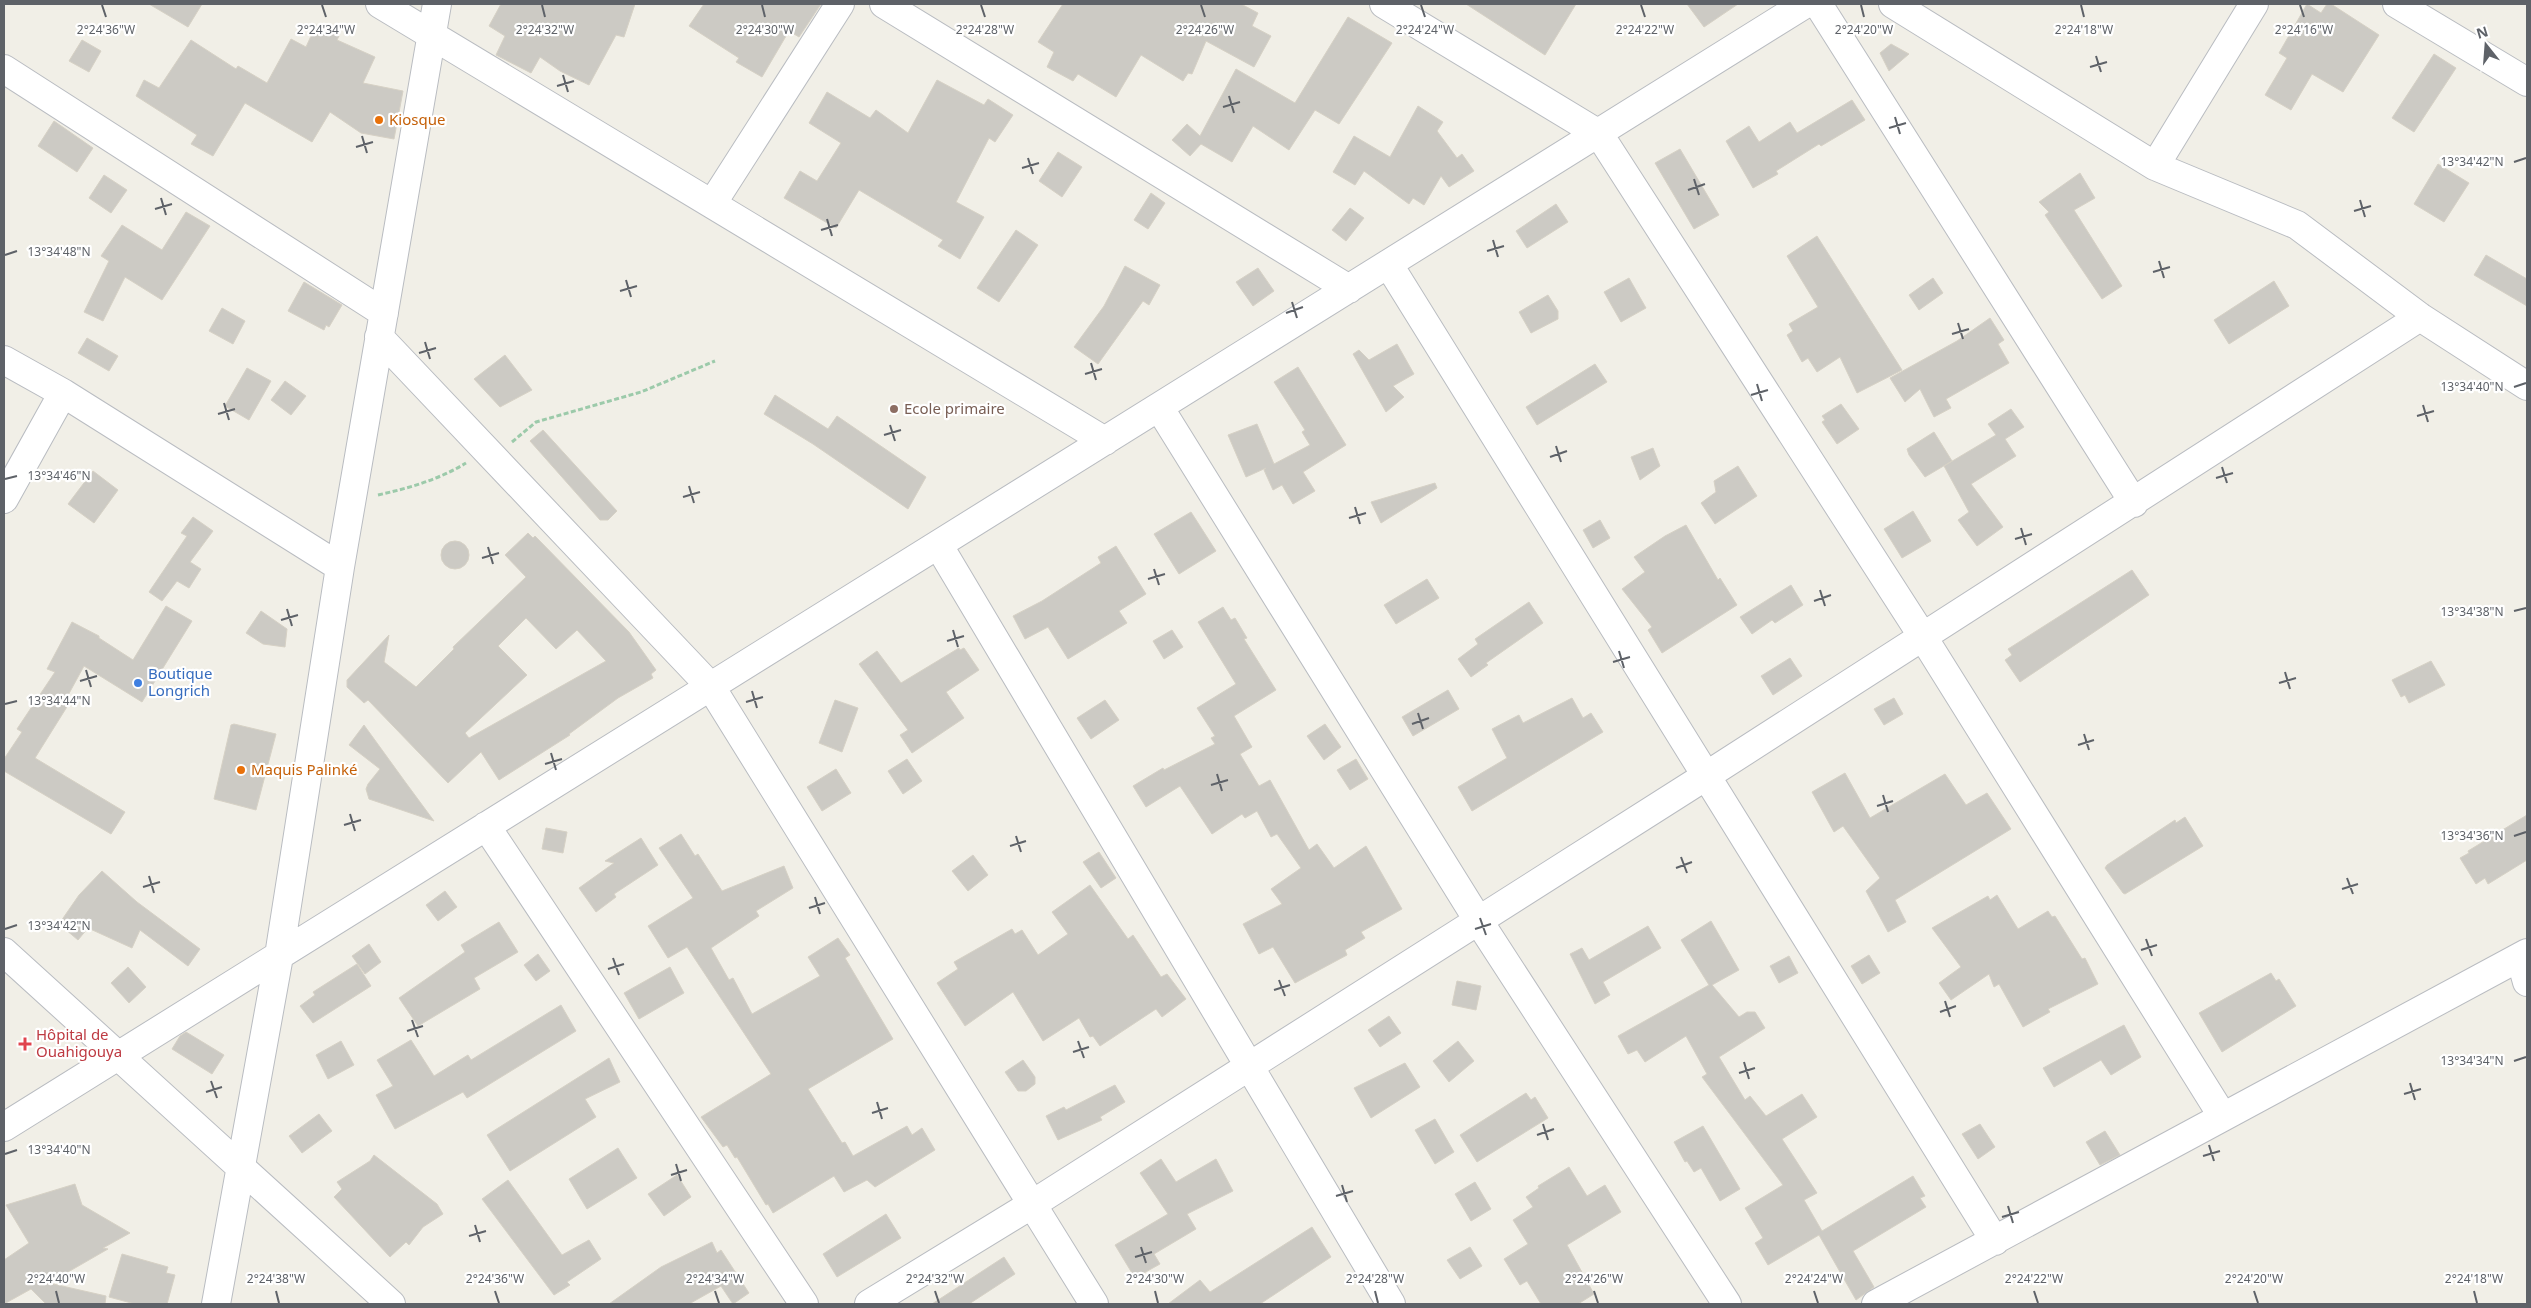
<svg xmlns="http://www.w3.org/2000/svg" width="2531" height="1308" viewBox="0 0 2531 1308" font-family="'Noto Sans',sans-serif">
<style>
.building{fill:#cccac4;stroke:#d6d1c5;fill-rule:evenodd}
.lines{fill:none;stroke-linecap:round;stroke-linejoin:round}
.minor-casing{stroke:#b9bcc1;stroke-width:30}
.path{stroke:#9ccaaa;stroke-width:3;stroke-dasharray:5 2.5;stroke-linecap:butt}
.minor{stroke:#fff;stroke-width:28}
.ticks{fill:none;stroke:#5e6268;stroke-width:2}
.food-dot{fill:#e8710a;stroke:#fff;stroke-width:2}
.education-dot{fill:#8d6e63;stroke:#fff;stroke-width:2}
.shop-dot{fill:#3f7fe0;stroke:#fff;stroke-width:2}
.health-dot{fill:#e0444e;stroke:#fff;stroke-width:2}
.labels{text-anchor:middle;stroke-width:4.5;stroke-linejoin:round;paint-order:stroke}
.food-label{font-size:15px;fill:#c56008;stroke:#fff;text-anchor:start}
.education-label{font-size:15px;fill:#785e54;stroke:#fff;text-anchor:start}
.shop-label{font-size:15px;fill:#366cbe;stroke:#fff;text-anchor:start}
.health-label{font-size:15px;fill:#be3a42;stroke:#fff;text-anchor:start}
.ticks-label{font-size:12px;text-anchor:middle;fill:#5e6268;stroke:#fff;stroke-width:4.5;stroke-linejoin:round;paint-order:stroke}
</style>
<rect width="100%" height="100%" fill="#f1efe7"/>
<path class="building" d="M149 4H202L188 27Z
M501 4H635L624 37 616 35 589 85 560 71 540 57 531 73 496 55 505 36 489 26Z
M704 4H821L799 37 789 31 762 77 736 62 739 58 689 26Z
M1063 4H1241L1258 13 1252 26 1271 36 1254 67 1206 41 1192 74 1188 73 1183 81 1141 55 1116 97 1078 74 1073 81 1047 67 1054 52 1038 42Z
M1466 4H1576L1545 55Z
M1687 4H1738L1704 27Z
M2307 4 2321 13 2327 4H2331L2379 35 2343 92 2312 74 2291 110 2265 95 2287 58 2279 53Z
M1348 17 1392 43 1339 124 1315 110 1289 150 1253 126 1232 162 1201 144 1190 156 1172 140 1187 124 1200 136 1236 69 1295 103Z
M316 25 339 36 337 40 375 57 363 83 403 91 394 139 361 133 330 112 312 142 245 103 213 156 191 144 197 135 136 96 144 80 159 88 191 40 236 69 238 66 267 83 291 39 306 47Z
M82 40 101 51 89 72 69 61Z
M1891 44 1909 54 1889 71 1880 53Z
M2434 54 2456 68 2414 132 2392 118Z
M937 80 984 105 988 99 1013 115 995 142 989 138 956 202 984 217 960 259 938 246 943 240 859 190 836 228 784 198 800 171 817 181 841 143 809 123 827 92 870 118 876 110 908 133Z
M1852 100 1865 120 1821 146 1819 144 1776 171 1778 174 1753 188 1726 141 1749 126 1759 142 1790 122 1797 133Z
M1418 106 1443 122 1437 131 1457 158 1462 154 1474 171 1449 187 1441 176 1424 205 1413 198 1409 204 1364 171 1355 185 1333 172 1354 136 1390 157Z
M54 121 93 148 77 172 38 146Z
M1680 149 1719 215 1694 229 1655 163Z
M1058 152 1082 167 1062 197 1039 181Z
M2438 164 2469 183 2444 222 2414 204Z
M2080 173 2095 198 2074 210 2122 286 2102 299 2045 215 2049 212 2039 202Z
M104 175 127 190 111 213 89 198Z
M1151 193 1165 203 1148 229 1134 220Z
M1556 204 1568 222 1527 248 1516 231Z
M1350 208 1364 218 1346 241 1332 230Z
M186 212 210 226 162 300 125 277 103 321 84 312 109 261 101 256 122 225 162 250Z
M1016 230 1038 245 999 302 977 288Z
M1817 236 1902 370 1857 393 1840 357 1817 372 1808 358 1802 362 1787 335 1793 331 1789 324 1818 307 1787 256Z
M2486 255 2527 279V306L2474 275Z
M1125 266 1160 285 1149 305 1143 301 1098 364 1074 347 1104 306Z
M1258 268 1274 291 1253 306 1236 282Z
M1629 278 1646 308 1621 322 1604 292Z
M1933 278 1943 293 1919 310 1909 295Z
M2274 281 2289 306 2229 344 2214 320Z
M304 282 342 305 329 327 326 325 324 330 288 311Z
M1548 295 1558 311V319L1531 333 1519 312Z
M222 308 245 321 233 344 209 331Z
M1990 318 2004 340 1998 344 2009 363 1946 399 1951 408 1934 417 1920 389 1905 402 1890 378 1957 341Z
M87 338 118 356 109 371 78 353Z
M1397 344 1414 374 1393 386 1404 397 1386 412 1353 354 1359 350 1369 360Z
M505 355 532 390 500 407 474 379Z
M1595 364 1607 382 1537 425 1526 407Z
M1298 367 1346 445 1303 472 1315 491 1293 504 1282 485 1273 490 1264 470 1266 468 1246 477 1228 435 1257 424 1274 464 1310 445 1302 432 1305 430 1274 382Z
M247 368 271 381 249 420 225 406Z
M285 381 306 396 291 415 271 400Z
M775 395 828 429 837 416 926 477 908 509 813 444 764 414Z
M1841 404 1859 429 1837 444 1822 422 1825 420 1822 416Z
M2011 409 2024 427 2005 439 2016 456 1971 484 2003 527 1977 546 1958 520 1969 512 1944 466 1996 435 1988 424Z
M543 430 617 511 608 520H600L530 441Z
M1934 432 1952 461 1925 477 1909 455 1907 449Z
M1653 448 1660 466 1640 480 1631 457Z
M1738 466 1757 496 1715 524 1701 503 1716 492 1714 481Z
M93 471 118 490 94 523 68 504Z
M1435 483 1437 488 1381 523 1371 502Z
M1913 511 1931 541 1902 558 1884 529Z
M1191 512 1216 551 1179 574 1154 534Z
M193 517 213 531 190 562 201 569 189 588 177 581 162 601 149 592 187 536 181 533Z
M1600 520 1610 538 1593 548 1583 530Z
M1686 525 1718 580 1720 578 1737 605 1662 653 1648 630 1652 627 1622 589 1645 572 1634 557 1665 536Z
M528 533 533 538 535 536 629 632 656 670 651 674 653 678 618 698 569 734 570 735 499 780 481 752 448 783 368 700 364 703 347 687V680L389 635 384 662 416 687 454 649 453 647 526 577 505 555ZM526 618 556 649 577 630 606 661 469 738 465 733 527 675 498 646Z
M441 555a14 14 0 1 1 28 0a14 14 0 1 1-28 0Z
M1116 546 1146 594 1119 611 1127 623 1068 659 1048 627 1025 639 1013 616 1042 601 1101 563 1098 557Z
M2132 570 2149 595 2020 682 2005 660 2012 655 2008 649Z
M1427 579 1439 598 1396 624 1384 605Z
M1791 585 1803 605 1775 623 1772 620 1752 634 1740 617Z
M1529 602 1543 623 1486 663 1488 665 1471 677 1458 659 1478 644 1475 639Z
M166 606 192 621 142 702 84 666 66 699 70 702 35 758 125 812 111 834 4 771V759L22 732 17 729 55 672 47 669 72 622 99 636V638L133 660Z
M1223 607 1231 620 1235 618 1247 638 1244 639 1276 690 1234 716 1252 747 1240 754 1259 786 1270 780 1309 850 1317 844 1334 868 1366 846 1402 909 1361 932 1365 938 1345 950 1347 955 1295 983 1273 947 1259 954 1243 924 1282 904 1271 889 1301 868 1277 834 1271 837 1257 811 1245 818 1242 814 1212 834 1180 786 1146 807 1133 786 1163 768 1164 770 1215 744 1211 738 1215 736 1197 708 1236 684 1198 622Z
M261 611 287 629 285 647 263 644 246 633Z
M1172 630 1183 647 1164 659 1153 641Z
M959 648 960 650 964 648 979 670 946 692 964 718 912 753 900 735 908 730 859 664 877 651 901 683Z
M1790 658 1802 676 1773 695 1761 676Z
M2431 661 2445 685 2409 703 2405 695 2401 697 2392 680Z
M1448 690 1459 709 1413 736 1402 717Z
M1572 698 1583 718 1591 713 1603 732 1472 811 1458 787 1507 758 1492 729 1519 715 1523 723Z
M1894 698 1903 714 1884 725 1874 709Z
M835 700 858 708 842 752 819 743Z
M1105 700 1119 720 1091 739 1077 718Z
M234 724 276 734 256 810 214 799 231 725Z
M1325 724 1341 747 1324 760 1307 736Z
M364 725 406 783 434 821 369 799 366 789 368 784 380 769 349 745Z
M907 759 922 781 903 794 888 771Z
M1356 759 1368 779 1350 790 1337 770Z
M836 769 851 793 822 811 807 787Z
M1845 773 1870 818 1945 774 1966 805 1987 793 2011 829 1895 900 1906 922 1888 932 1866 891 1880 878 1843 826 1834 832 1812 792Z
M2527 815V860L2488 884 2485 878 2476 884 2460 858 2469 853 2468 851Z
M2185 817 2203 846 2125 894 2123 893 2105 868 2107 865 2175 820 2176 823Z
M546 828 567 832 563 853 542 849Z
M681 834 695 856 698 854 722 891 784 866 793 888 756 911 759 916 711 948 729 980 733 978 752 1014 820 976 808 957 838 938 850 955 845 958 893 1039 808 1089 842 1143 845 1142 853 1156 907 1126 912 1135 922 1128 935 1150 875 1187 867 1180 844 1192 834 1176 773 1213 768 1204 766 1205 737 1157 735 1158 727 1145 723 1147 701 1117 771 1074 687 947 668 958 648 926 693 898 659 848Z
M641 838 658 865 614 894 616 897 596 912 579 888 614 863 605 861Z
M1099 852 1116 878 1101 888 1083 862Z
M973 855 988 875 968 891 952 871Z
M102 871 137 902 200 949 188 966 140 930 132 948 88 928 78 940 59 924 79 895Z
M1090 885 1128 939 1133 935 1161 977 1167 974 1186 999 1162 1017 1156 1009 1100 1046 1093 1036 1090 1037 1079 1018 1043 1041 1013 992 965 1026 937 983 958 969 954 962 1012 929 1015 934 1022 930 1038 955 1068 934 1052 912Z
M445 891 457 907 438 921 426 905Z
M1997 895 2018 929 2048 911 2052 917 2055 916 2082 959 2085 958 2098 984 2048 1009 2050 1012 2023 1027 1999 984 1994 987 1989 974 1951 1000 1939 983 1961 967 1932 928 1988 896 1990 900Z
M1711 921 1739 970 1712 985 1739 1017 1747 1012H1755L1765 1028 1719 1057 1745 1100 1750 1096 1766 1116 1802 1094 1817 1117 1782 1139 1817 1193 1804 1200 1822 1231 1913 1176 1925 1196 1920 1198 1926 1207 1853 1251 1874 1287 1856 1300 1819 1235 1768 1265 1755 1243 1763 1238 1745 1208 1783 1185 1702 1077 1707 1074 1686 1036 1645 1062 1637 1050 1628 1054 1618 1036 1709 985 1681 940Z
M499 922 518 952 474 978 480 989 418 1026 399 998 465 952 461 945Z
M1648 926 1661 948 1603 982 1610 995 1595 1004 1570 954 1582 948 1589 960Z
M369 944 381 962 365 974 352 956Z
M538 954 550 971 536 981 524 965Z
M1869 955 1880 973 1862 984 1851 966Z
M1789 956 1798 973 1779 983 1770 966Z
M357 964 371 986 313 1023 300 1006 315 995 313 992Z
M128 967 146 987 129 1003 111 983Z
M670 967 684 993 639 1019 624 993Z
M2271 973 2276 981 2279 979 2296 1006 2222 1052 2199 1013Z
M1457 981 1481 986 1476 1010 1452 1005Z
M561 1005 576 1031 467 1098 463 1092 395 1129 376 1095 393 1086 377 1060 411 1040 434 1076 468 1055 471 1060Z
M1389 1016 1401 1033 1380 1047 1368 1030Z
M2124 1025 2141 1057 2111 1075 2101 1060 2054 1087 2043 1068Z
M186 1032 224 1055 212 1074 172 1049 180 1036Z
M341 1041 354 1065 328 1079 316 1055Z
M1458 1041 1474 1061 1449 1082 1433 1061Z
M609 1058 620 1082 585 1099 596 1117 510 1171 487 1135Z
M1023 1060 1035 1077V1084L1026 1091H1018L1005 1072Z
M1405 1063 1420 1087 1371 1118 1354 1088Z
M1115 1085 1125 1102 1100 1117 1102 1120 1058 1140 1046 1116 1064 1107 1066 1110Z
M1526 1093 1531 1100 1535 1097 1548 1118 1477 1162 1460 1135Z
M319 1114 332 1131 302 1153 289 1136Z
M1435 1119 1454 1152 1435 1164 1415 1130Z
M1980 1124 1995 1147 1978 1159 1962 1134Z
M1703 1126 1740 1189 1720 1201 1701 1168 1694 1172 1687 1161 1685 1162 1674 1142Z
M2105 1131 2120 1155 2100 1165 2086 1142Z
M618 1148 637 1178 587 1209 569 1179Z
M374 1155 437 1204 443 1214 423 1227 409 1245 406 1242 390 1257 334 1197 342 1189 337 1182 370 1161Z
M1161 1159 1176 1182 1216 1159 1233 1191 1187 1214 1196 1229 1154 1254 1160 1264 1135 1278 1115 1245 1168 1214 1140 1173Z
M1569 1167 1587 1196 1605 1185 1621 1212 1567 1245 1594 1294 1578 1304H1541L1527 1281 1520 1285 1504 1259 1528 1244 1513 1220 1533 1207 1526 1197 1539 1188 1538 1186Z
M677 1175 691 1197 664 1216 648 1194Z
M508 1180 562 1255 589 1240 601 1259 567 1282 570 1285 554 1295 482 1199Z
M1475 1182 1491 1209 1471 1221 1455 1194Z
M75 1184 82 1205 130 1233 103 1248 108 1249 49 1283 106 1296 105 1304H46L31 1289 4 1304V1260L29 1243 6 1205Z
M886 1214 901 1238 837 1277 823 1254Z
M1312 1227 1331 1257 1260 1304H1168L1200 1280 1210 1292Z
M712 1242 717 1253 721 1250 749 1293 733 1304 721 1286 689 1304H609L661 1267Z
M1470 1247 1482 1266 1460 1279 1447 1260Z
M122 1254 168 1267 166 1273 175 1275 167 1304H135L109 1297Z
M1004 1257 1015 1274 969 1304H932Z"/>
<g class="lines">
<defs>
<path id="minor" d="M380 4 1105 441
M884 4 1349 289
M1384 4 1599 134 1923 637 2223 1117
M1818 4 2134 503
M1893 4 2155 166 2297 225 2420 317 2527 386
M2397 4 2527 82
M4 69 384 313
M2155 166 2254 4
M712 204 840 4
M1389 265 1995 1241
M379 337 711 687 1094 1304
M4 360 63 393 340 567
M1159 407 1478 920 1727 1304
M4 499 63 393
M939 546 1391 1304
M486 826 804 1304
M4 952 391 1304
M2520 957 2527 982
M4 1127 1805 4
M216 1304 279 956 340 567 437 4
M869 1304 1031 1205 1706 776 2420 317
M1876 1304 2527 953"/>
</defs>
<use href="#minor" class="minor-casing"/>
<path class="path" d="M512 442 536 422 641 392 715 361
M378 495C409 488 438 480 466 463"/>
<use href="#minor" class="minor"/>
</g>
<path class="ticks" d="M102 5 106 17M322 5 326 17M542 5 545 17M762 5 765 17M981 5 985 17M1201 5 1205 17M1421 5 1425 17M1641 5 1645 17M1861 5 1864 17M2081 5 2084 17M2300 5 2304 17M2096 56 2101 72M2090 67 2107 62M563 75 568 92M557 86 574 81M1229 96 1234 113M1223 107 1240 102M1895 117 1900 134M1889 128 1906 123M362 136 367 153M356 147 373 142M1028 158 1033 174M2514 162 2526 158M1022 168 1039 163M1694 179 1699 195M1688 190 1705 184M161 198 166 215M2360 200 2365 217M155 209 172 204M2354 211 2371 206M827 219 832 236M821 230 838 225M1493 240 1498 257M1487 251 1504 246M5 255 17 251M2159 261 2164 278M2153 272 2170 267M626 280 631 297M620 291 637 286M1292 302 1297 318M1286 313 1303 307M1958 323 1963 339M1952 334 1969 329M425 342 430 359M419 353 436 348M1091 363 1096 380M1085 374 1102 369M1757 384 1762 401M2514 387 2526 383M1751 395 1768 390M224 403 229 420M2423 405 2428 422M218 414 235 409M2417 416 2434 411M890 425 895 441M884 435 901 430M1556 446 1561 462M1550 457 1567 451M2222 467 2227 483M2216 478 2233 473M5 479 17 476M689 486 694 503M683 497 700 492M1355 507 1360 524M1349 518 1366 513M2021 528 2026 545M2015 539 2032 534M488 547 493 564M482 558 499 553M1154 569 1159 585M1148 579 1165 574M1820 590 1825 606M1814 601 1831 595M287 609 292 626M2514 611 2526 608M281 620 298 615M953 630 958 647M947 641 964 636M1619 651 1624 668M1613 662 1630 657M86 670 91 687M2285 672 2290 689M80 681 97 676M2279 683 2296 678M752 691 757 708M746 702 763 697M5 704 17 701M1418 713 1423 729M1412 724 1429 718M2084 734 2089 750M2078 745 2094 740M551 753 556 770M545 764 562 759M1217 774 1222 791M1211 785 1228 780M1883 795 1888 812M1877 806 1893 801M350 814 355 831M344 825 361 820M1016 836 1021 852M2514 836 2526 832M1010 846 1026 841M1681 857 1687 873M1676 868 1692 862M149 876 154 893M2347 878 2353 894M143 887 160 882M2342 889 2358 884M815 897 820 914M809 908 825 903M1480 918 1486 935M5 929 17 925M1475 929 1491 924M2146 939 2152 956M2141 950 2157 945M613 958 619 975M608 969 624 964M1279 980 1285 996M1274 990 1290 985M1945 1001 1950 1017M1940 1012 1956 1006M412 1020 418 1037M407 1031 423 1026M1078 1041 1084 1058M1073 1052 1089 1047M2514 1061 2526 1057M1744 1062 1749 1079M1739 1073 1755 1068M211 1081 217 1098M2410 1083 2415 1100M206 1092 222 1087M2404 1094 2421 1089M877 1102 882 1119M872 1113 888 1108M1543 1124 1548 1140M1537 1135 1554 1129M2209 1145 2214 1161M5 1154 17 1150M2203 1156 2220 1151M676 1164 681 1181M671 1175 687 1170M1342 1185 1347 1202M1336 1196 1353 1191M2008 1206 2013 1223M2002 1217 2019 1212M475 1225 480 1242M469 1236 486 1231M1141 1247 1146 1263M1135 1257 1152 1252M56 1291 59 1303M276 1291 279 1303M495 1291 499 1303M715 1291 719 1303M935 1291 939 1303M1155 1291 1158 1303M1375 1291 1378 1303M1594 1291 1598 1303M1814 1291 1818 1303M2034 1291 2038 1303M2254 1291 2258 1303M2474 1291 2477 1303"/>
<g class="food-dot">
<circle cx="379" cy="120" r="5"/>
<circle cx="241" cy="770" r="5"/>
</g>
<circle class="education-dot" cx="894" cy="409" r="5"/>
<circle class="shop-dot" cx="138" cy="683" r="5"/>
<path class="health-dot" d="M22.5 1036.5h5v5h5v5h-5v5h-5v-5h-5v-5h5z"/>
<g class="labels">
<g class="food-label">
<text x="389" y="125">Kiosque</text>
<text x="251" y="775">Maquis Palinké</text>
</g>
<g class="education-label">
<text x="904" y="414">Ecole primaire</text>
</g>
<g class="shop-label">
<text x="148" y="679">Boutique<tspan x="148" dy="17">Longrich</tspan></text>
</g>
<g class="health-label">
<text x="36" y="1040">Hôpital de<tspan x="36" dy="17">Ouahigouya</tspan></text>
</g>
</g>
<g class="ticks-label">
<text x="106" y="34">2°24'36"W</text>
<text x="326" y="34">2°24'34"W</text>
<text x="545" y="34">2°24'32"W</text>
<text x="765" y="34">2°24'30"W</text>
<text x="985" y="34">2°24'28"W</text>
<text x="1205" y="34">2°24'26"W</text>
<text x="1425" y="34">2°24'24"W</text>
<text x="1645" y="34">2°24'22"W</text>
<text x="1864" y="34">2°24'20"W</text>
<text x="2084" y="34">2°24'18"W</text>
<text x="2304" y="34">2°24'16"W</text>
<text x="2472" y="166">13°34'42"N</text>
<text x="59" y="256">13°34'48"N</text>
<text x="2472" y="391">13°34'40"N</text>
<text x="59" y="480">13°34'46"N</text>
<text x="2472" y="616">13°34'38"N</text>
<text x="59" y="705">13°34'44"N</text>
<text x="2472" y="840">13°34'36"N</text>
<text x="59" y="930">13°34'42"N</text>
<text x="2472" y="1065">13°34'34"N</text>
<text x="59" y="1154">13°34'40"N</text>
<text x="56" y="1283">2°24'40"W</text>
<text x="276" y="1283">2°24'38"W</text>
<text x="495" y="1283">2°24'36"W</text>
<text x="715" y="1283">2°24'34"W</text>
<text x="935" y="1283">2°24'32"W</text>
<text x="1155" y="1283">2°24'30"W</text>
<text x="1375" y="1283">2°24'28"W</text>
<text x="1594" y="1283">2°24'26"W</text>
<text x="1814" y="1283">2°24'24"W</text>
<text x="2034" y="1283">2°24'22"W</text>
<text x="2254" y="1283">2°24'20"W</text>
<text x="2474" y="1283">2°24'18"W</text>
</g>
<rect width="2531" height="1308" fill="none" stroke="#5e6268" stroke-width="10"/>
<g transform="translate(2486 45) rotate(343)" stroke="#ffffff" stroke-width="4" paint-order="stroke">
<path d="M0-4L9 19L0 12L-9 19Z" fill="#5e6268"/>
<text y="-8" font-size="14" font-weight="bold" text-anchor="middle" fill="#5e6268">N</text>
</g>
</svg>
